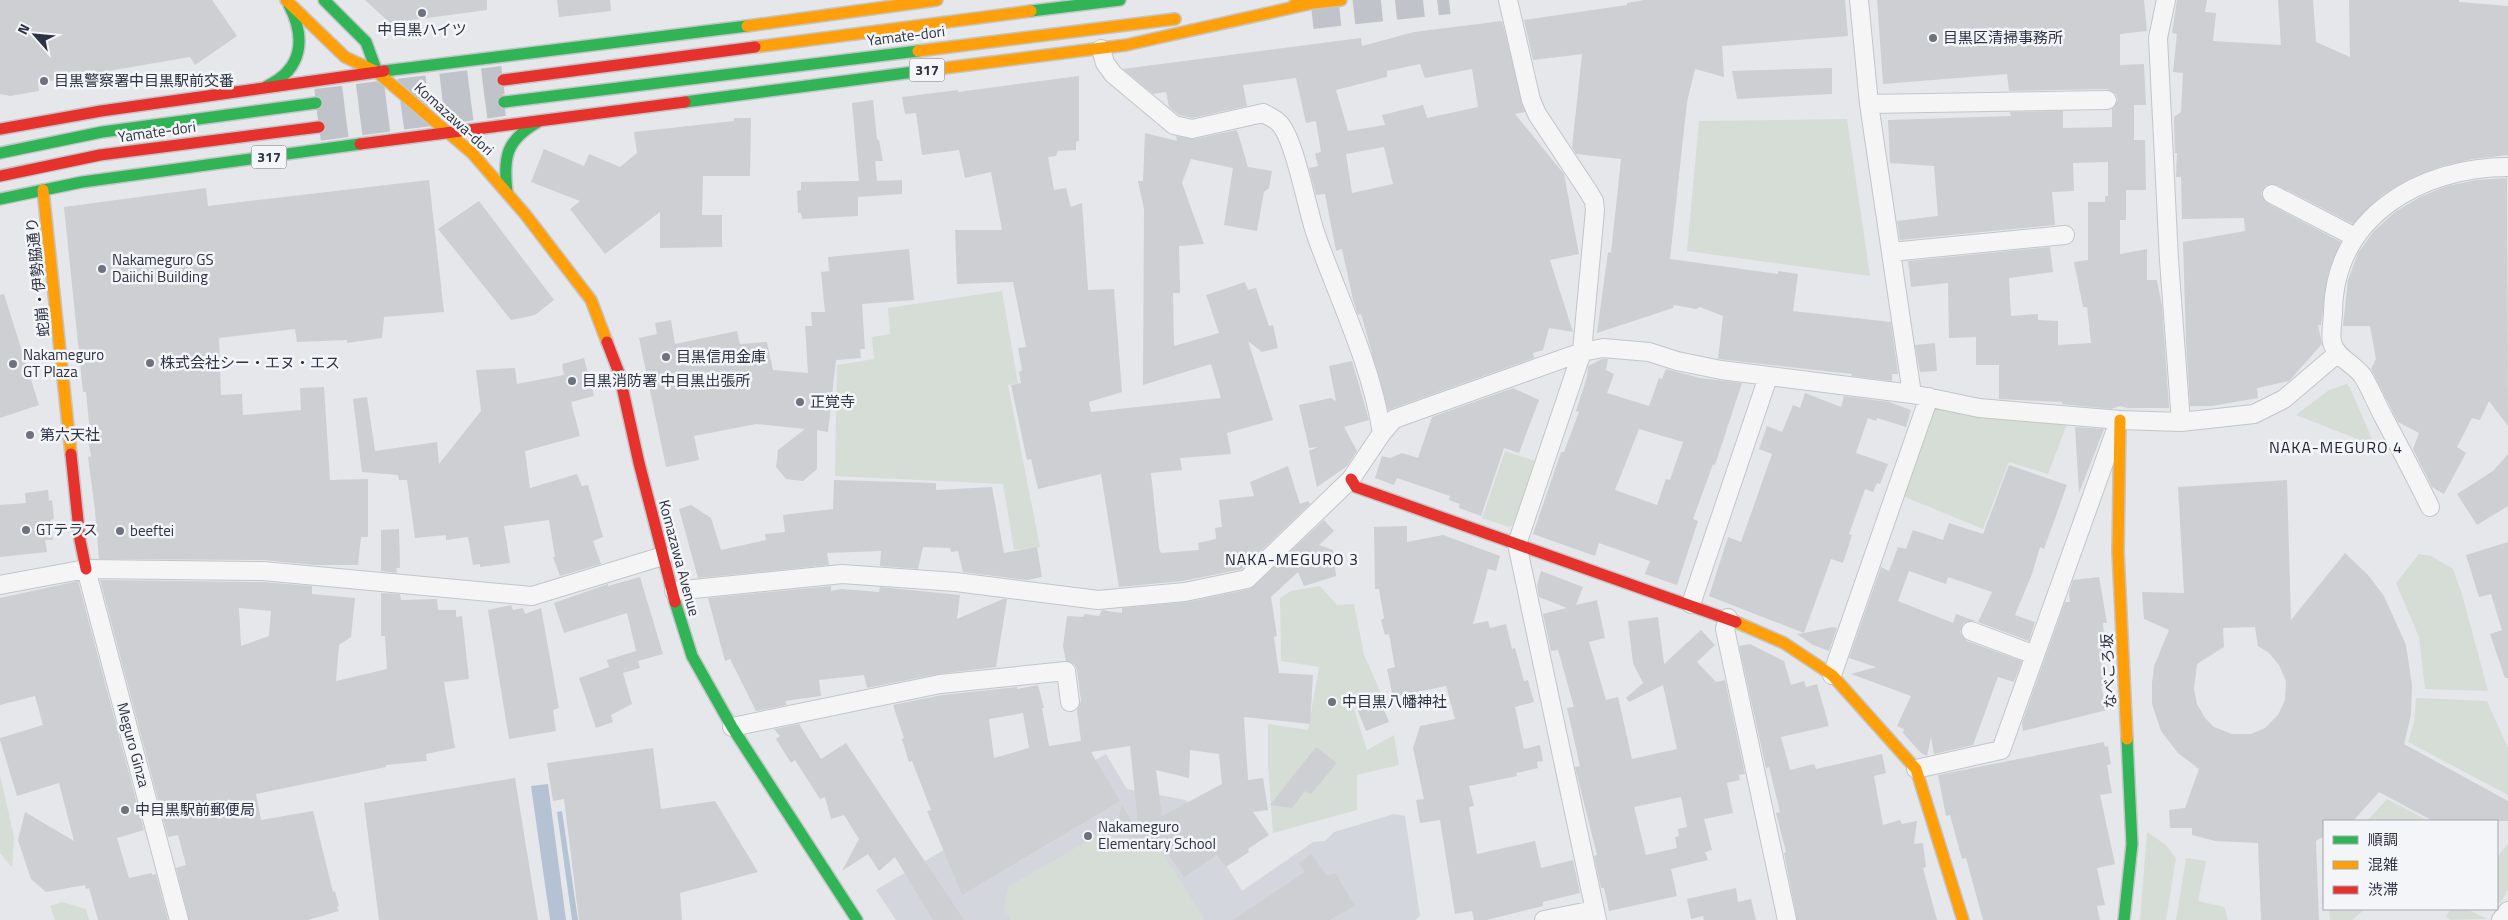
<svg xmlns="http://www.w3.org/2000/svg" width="2508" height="920" viewBox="0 0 2508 920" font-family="'Titillium Web','Noto Sans JP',sans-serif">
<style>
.built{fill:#d4d6dd}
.green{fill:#d6ddd6}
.water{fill:#b5c2d3}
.building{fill:#cdcfd2;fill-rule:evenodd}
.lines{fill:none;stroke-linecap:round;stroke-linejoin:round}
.primary-tunnel{stroke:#c0c3c9;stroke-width:28;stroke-dasharray:28 14;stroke-linecap:butt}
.highway-tunnel{stroke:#c0c3c9;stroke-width:28;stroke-dasharray:28 14;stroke-linecap:butt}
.street-casing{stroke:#c3c5c8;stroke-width:20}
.fast-casing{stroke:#c3c5c8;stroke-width:14}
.slow-casing{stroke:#c3c5c8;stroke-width:14}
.jam-casing{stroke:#c3c5c8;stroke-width:14}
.street{stroke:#f5f5f6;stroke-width:18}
.fast{stroke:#30b455;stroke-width:11}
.slow{stroke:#ff9f0a;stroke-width:11}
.jam{stroke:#e5322d;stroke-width:11}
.poi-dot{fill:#6d727d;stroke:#f4f5f8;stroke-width:2}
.labels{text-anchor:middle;stroke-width:5;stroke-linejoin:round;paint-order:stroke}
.shield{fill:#f4f5f8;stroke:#686d79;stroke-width:1}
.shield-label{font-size:14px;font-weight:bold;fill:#2c3343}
.poi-label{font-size:15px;fill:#2c3343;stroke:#f4f5f8;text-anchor:start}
.street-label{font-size:15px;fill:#2c3343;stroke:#f4f5f8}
.neighbourhood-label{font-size:16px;letter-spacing:1px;fill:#1e2434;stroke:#f4f5f8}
</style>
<rect width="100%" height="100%" fill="#e5e7ea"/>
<path class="built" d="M1106 754 1127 789 1186 800 1242 891 1313 842 1325 841 1334 832 1394 814 1405 816 1420 916 1415 920H896L876 890Z"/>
<path class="green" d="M1847 119 1870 276 1687 251 1699 121Z
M1002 291 1018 383 1008 385 1040 547 1014 550 1003 484 835 476 837 365 874 359 872 337 890 334 888 308Z
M2347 384 2350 388 2375 446 2296 415 2329 390Z
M1939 405 2070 416 2048 474 2009 462 1983 529 1905 497 1902 483 1932 411Z
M1505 451 1535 461 1513 525 1509 527 1482 518Z
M2419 554 2431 556 2453 569 2462 594 2488 691 2425 689 2419 637 2396 583Z
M1320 586 1337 605 1354 604 1364 655 1381 693 1352 703 1367 750 1394 735 1399 765 1357 775V810L1273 833 1268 764V724L1308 730 1319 667 1281 661 1280 598 1291 591Z
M2416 698 2487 701 2508 748V795L2408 742 2414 722Z
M0 775 14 837 12 867 0 853Z
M2387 799 2429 821H2367Z
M2147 832 2166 845 2176 858 2166 920H2140Z
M1101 833 1160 849 1205 920H1011L1004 909 1008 887Z
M2508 844V890L2500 903 2497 902V857Z
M2186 858 2206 861 2198 901 2224 907 2228 920H2176Z
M62 902 86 909 89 920H55L50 906Z
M2329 909H2365L2352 920H2330Z
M2451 909H2467L2487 919 2450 920 2446 916Z"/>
<path class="water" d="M548 784 566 920H550L531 786Z
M562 811 578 920H572L557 812Z"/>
<path class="building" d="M0 0H212L237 36 195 65 190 57 38 83 39 91 10 96 0 94Z
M365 0H487V10L390 23Z
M557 0H610L611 11 559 17Z
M1644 0H1845L1848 36 1722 46 1724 77 1695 69 1687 102 1670 259 1778 274V271L1798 274 1793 311 1891 322 1898 374H1892V381L1851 376 1852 374 1718 359 1723 316 1700 307 1696 309 1674 305 1673 308 1597 333 1608 252 1611 253 1621 159 1576 154 1572 147 1582 54 1533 60 1524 20 1627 5V3Z
M1877 0H2144L2147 31 2120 34V65L2144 64 2146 105H2134V140H2145L2146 190H2126V220H2120V254L2147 249V280H2157L2162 306 2169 408H2128L2120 406 2111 409 2062 404V402L1999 399V365H1976V337L1949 338 1948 283 1911 287 1908 261 2050 247 2053 272 2009 278 2011 316 2038 314V320L2058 321V345L2091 343 2087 307H2083L2074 262 2088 260V202H2105V196H2108V162L2073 163 2074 191 2052 192 2055 225 1900 240 1897 221 1938 216 1934 166 1890 163 1888 120 2011 116 2010 112 2063 111V128L2112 127V109L2118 100 2116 94 2107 89 2009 91 2007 74 1883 84Z
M2177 0H2207L2205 12 2216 13 2213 41 2281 45 2278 0H2313L2316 42 2350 57 2349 0H2459V2L2508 6V155L2473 159 2442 166 2411 178 2382 195 2353 224 2277 185H2266L2261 194 2267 203 2341 242 2328 274 2321 325H2318L2322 344 2289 381 2257 388 2258 398 2212 406H2190L2186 341 2183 242 2245 231 2244 218 2182 219 2181 177H2176L2177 153H2175L2174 117 2181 112 2183 73 2173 72 2177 34 2172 33Z
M1502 21 1525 112 1515 114 1564 174 1579 254 1550 260 1573 332 1549 328 1543 350 1533 353 1534 358 1388 410 1361 314 1358 315 1353 300 1342 249 1336 251 1325 194 1316 195 1309 168 1318 166 1315 154 1321 152 1316 121 1306 123 1296 78 1243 85 1247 106 1192 118 1179 115 1169 107 1166 92 1153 94 1123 69 1361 38 1362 46 1414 32ZM1420 64 1425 78 1472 69 1478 107 1427 118 1423 105 1382 115 1385 125 1348 131 1336 90 1387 77V71ZM1384 147 1393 184 1352 193 1346 154Z
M1832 68V94L1737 99 1732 71Z
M1079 76V141L1076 142V150L1058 151 1056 156 1048 157 1054 190 1066 188 1071 207 1082 203 1088 290 1114 289 1122 392 1089 402 1091 412 1221 398 1211 364 1143 385 1144 209 1138 181H1143L1145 133 1177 141 1176 136 1194 139 1237 130 1248 167 1272 171 1269 188 1264 192 1257 231 1224 225 1233 168 1191 159 1182 183 1204 244 1179 246 1180 293H1173L1174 346 1219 333 1206 295 1245 282 1248 290 1256 288 1269 326 1273 325 1278 348 1262 352 1248 341 1273 420 1227 433 1231 454 1180 458 1182 470 1151 473 1159 548 1161 553 1199 550 1198 543 1216 539 1215 528 1222 527 1219 500 1254 496 1250 482 1288 466 1300 504 1308 501 1310 504 1242 569 1183 581 1119 587 1101 474 1038 489 1031 459 1027 460 1011 385 1021 383 1019 372 1022 370 1018 348 1026 347 1013 282 957 284 955 230H1002L991 172 965 178 959 150 922 155 916 113 905 114 902 97 958 90V92Z
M873 100 877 139 879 140 883 161H875L877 181 902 180V194L858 197V216L802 219 801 213H798L797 191 801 190V182L859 181 852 103Z
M734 118H751L750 176H703L702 215H722V247L660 248V212L605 254 570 209 580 201 531 182 544 149 584 166 589 154 620 167 637 153 634 132 734 121Z
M2507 178 2508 426 2489 401 2480 420 2472 418 2457 447 2466 453 2444 494 2432 487 2413 449 2419 433 2398 422 2371 369 2376 359 2370 326H2343L2348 280 2358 253 2374 231 2395 212 2420 197 2447 186 2477 180Z
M429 180 444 312 384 317 382 338 347 343V340L297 342 295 329 219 338 221 395 242 394 243 415 301 410 300 388 324 387 330 480 368 479V537H361L358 565H315L263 560 99 559 95 510 88 457 91 456 87 434 90 433 86 392H83L64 207 206 188 208 206Z
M479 201 554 300 535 315 511 320 438 229Z
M909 249 914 300 862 304 865 349H860L861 358 836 360 828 432 817 430V469L803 481 786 479 776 467 778 450 805 429 756 424 694 436 699 460 666 467 639 338 657 334 655 323 671 320 675 344 737 331 740 344 767 342 773 370 808 373 805 326H812L811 312H825L821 272 829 271 828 257Z
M4 294 39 405 0 418V295Z
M1935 343 1937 371 1920 372 1915 345Z
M584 358 594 396 571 402 580 436 525 451 530 488 577 474 582 486 588 485 603 537 593 541 601 564 560 576 553 557H555L549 520 504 526 510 563 480 567V564L473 565 468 537 446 540V535L415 538 407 480H399L398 475 362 472 353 399 367 397 375 451 437 442 439 464 481 411 476 370 515 368 517 384 564 375 562 364Z
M1602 359H1608L1606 370 1614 374 1607 393 1649 406 1659 378 1662 379 1666 369 1700 378 1742 383 1715 465 1713 464 1693 519 1698 521 1677 585 1645 574 1650 561 1599 543 1595 556 1533 534 1561 452H1564L1579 412 1576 411 1587 377 1588 366ZM1639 429 1683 442 1670 480 1666 479 1657 505 1615 490Z
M1352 361 1369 420 1344 427 1357 451 1347 466 1317 487 1309 451 1318 447 1309 448 1299 405 1331 398 1336 401 1329 366Z
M1513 388 1539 400 1519 453 1504 448 1481 516 1459 508 1460 504 1449 500 1450 496 1397 478 1394 485 1375 478 1382 456 1390 458 1402 453 1418 458 1432 417Z
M1805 393 1841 407 1844 396 1889 402 1911 410 1906 427 1877 418 1876 421 1868 418 1856 453 1888 464 1880 484 1877 483 1873 492 1865 489 1849 534 1852 535 1843 563 1831 559 1804 633 1833 627 1837 628 1829 651 1813 645 1797 634 1804 633 1709 596 1728 537 1741 542 1772 454 1759 449 1767 426 1782 432 1793 405 1800 408Z
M2075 427 2104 429 2079 493Z
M2508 454V506L2477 525 2457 494 2493 471Z
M2009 465 2067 485 2044 549 2040 547 2032 574 2015 615 2035 622 2029 641 1975 621 1964 623 1960 632 1967 641 2022 661 2014 682 1998 677 1973 745 1934 754 1931 737 1927 756 1921 753 1903 733 1904 729 1897 726 1911 696 1851 674 1876 667 1849 658 1881 567 1889 571 1898 547 1906 549 1913 530 1943 540 1949 523 1983 534ZM1909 571 1946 584 1948 577 1992 592 1978 622 1956 614 1953 623 1898 601Z
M834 480 936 483V490L992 487 1004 553 1037 547 1042 577 1027 580 963 572 958 551 951 552 950 548 923 547 918 569 880 566 881 551 827 553 829 565 698 578 679 509 691 505 711 518 721 550 766 540 765 534 785 532 783 515 833 509Z
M2287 480 2291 620 2345 553 2368 575 2384 596 2406 645 2412 685 2411 715 2404 744 2508 801V821H2433L2379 792 2353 821H2324V836L2316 841 2319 920H2261L2258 843 2215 841 2192 835V828H2170L2169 810 2185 808 2199 769 2178 753 2161 731 2152 704V683L2154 666 2169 630 2144 619 2142 592 2184 593 2178 487ZM2255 627 2258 646 2269 653 2279 665 2286 681 2285 700 2278 715 2265 728 2251 734H2232L2214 727 2205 718 2197 704 2194 689 2197 664 2224 647 2223 628Z
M48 490 49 501 52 500 54 519 51 520 53 540H45L47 552 0 557V505L26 503 25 493Z
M1324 520 1334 531 1319 545 1333 550 1336 576 1304 586 1298 572 1271 597 1277 636 1274 637 1279 673 1313 675 1310 724 1244 717 1248 780 1263 778 1268 810 1253 812 1269 835 1248 849 1249 852 1226 867 1217 855 1184 877 1162 845 1115 832 1122 805 1139 834 1130 746 1091 752 1120 801 962 895 927 811 931 810 912 761 909 762 902 739 904 738 893 705 942 695 1017 687V689L1038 685 1044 708H1042L1049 746 1081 741 1077 710 1081 701 1077 670 1074 664 1066 661 1063 646 1067 616 1083 617 1085 614 1099 616 1102 610 1122 613V608L1187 602 1250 589ZM1023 713 1029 748 994 758 989 719ZM1190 750 1219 754 1222 784 1162 816 1156 770 1189 778Z
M1407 526V542L1443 535 1500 556 1496 571 1488 569 1473 624 1488 621 1490 628 1506 624 1512 649 1515 648 1524 681 1528 680 1534 702 1515 707 1524 749 1540 745 1543 761 1537 762 1538 768 1516 773 1517 776 1469 786 1474 806 1469 807 1477 854 1535 841 1541 868 1573 860 1580 893 1543 902V906L1487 920H1474L1472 911 1455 914 1440 820 1420 823 1416 800 1424 799 1413 748 1420 726 1455 719 1446 686 1393 697 1387 669 1395 667 1389 634 1385 635 1381 620 1384 618 1379 589H1375L1374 527Z
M399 529 400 568H396L397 573 381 571V530Z
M2508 542V678H2505L2490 634 2502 630 2491 594 2479 597 2466 555Z
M1541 571 1583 587 1576 605 1597 600 1605 638 1589 642 1606 700 1618 697 1632 759 1677 749 1663 685 1629 702 1626 698 1643 683 1633 663 1628 621 1658 617 1664 664 1701 630 1715 645 1697 662 1716 682 1725 680 1745 774 1739 775 1740 780 1727 783 1733 813 1704 819 1712 850 1705 852 1708 860 1671 869 1677 896 1609 911 1604 888H1601L1594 856 1597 855 1575 767 1580 766 1567 708 1574 707 1558 650 1551 651 1543 614 1567 608 1539 597 1537 585ZM1681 797 1687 827 1678 829 1679 836 1675 837 1677 848 1646 855 1634 807Z
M640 577 663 654 638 661 640 668 623 673 632 704 611 715 613 722 596 728 579 678 609 667 607 660 636 651 637 655 627 613 564 633 554 603 608 584V586Z
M2099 577 2107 623H2103L2106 659 2101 660 2105 686H2101L2107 710 2023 731 2022 723 2065 602H2070L2069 593 2073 580Z
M100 580 262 582 312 586V594L355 598 351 637 339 645 336 681 387 669 385 636H381V593L400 594 401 600 437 599 438 610H456V617L462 616 469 679 444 682 455 748 426 754 427 761 386 765V767L256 794 261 820 313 811 333 892 335 891 339 906 337 907 339 911 308 920H189L176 868 186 865 178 835 168 837ZM239 608 271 611 269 636 241 646Z
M78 581 144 830 117 838 129 878 152 873V875L156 874 168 920H98L89 888 86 889 85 885 46 892 31 879 18 840 25 812 74 841 59 783 17 796 0 740V738L43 725 35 696 0 705V598Z
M831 586V591L841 589 879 592 880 587 960 595 957 619 1003 599H1007L996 667 938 674 867 688 864 675 819 680 821 696 785 701 787 705 756 711 730 659 725 661 708 598Z
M511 605 513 610 523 608 525 614 541 608 559 708 553 710 556 731 509 739 488 610Z
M1750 644 1784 661 1791 685 1804 681 1806 687 1817 684 1829 726 1781 737 1790 770 1814 764 1816 769 1882 754 1886 773 1874 776 1883 825 1900 820 1902 824 1917 821 1914 844 1923 843 1926 867 1923 868 1937 920H1797L1784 853 1786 852 1776 813 1780 812 1769 767 1766 768 1739 646Z
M1379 698 1389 722 1366 731 1356 706Z
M799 724 821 759 846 743 964 920H933L895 857 879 871 868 854 842 871 859 839 844 815 831 819 825 797 820 799 795 760 791 763 776 739 780 736 774 729Z
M2104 742 2105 747 2108 746 2111 764 2107 765 2112 793 2100 795 2115 864 2097 868 2105 905 2097 906 2100 920H1983L1966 858 1962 859 1950 815 1946 816 1938 775Z
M1316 747 1337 763 1311 794 1305 791 1292 808 1270 805Z
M653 748 661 809 715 801 758 872 680 893 682 920H579L564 799 553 801 547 763Z
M515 778 538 920H379L364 803Z
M1311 854 1327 876 1335 873 1355 906 1329 920H1233L1305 872 1299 863Z
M1736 888 1738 902 1751 899 1756 920H1704L1703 916 1691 919 1687 899Z"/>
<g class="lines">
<path class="primary-tunnel" d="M316 103 503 80
M319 127 504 102"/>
<path class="highway-tunnel" d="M1312 15 1449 0"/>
<defs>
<path id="street" d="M1508 0 1531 100 1537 114 1588 191 1594 201 1595 210 1582 352 1517 544 1597 920
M1859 0 1869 104 1912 394
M2166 0 2158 38 2169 260 2181 422
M1101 49 1105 63 1113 74 1174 125 1192 129 1263 113C1268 116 1276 119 1279 123 1295 139 1307 210 1316 235 1339 300 1371 363 1382 433L1394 419 1582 352 1603 348 1649 352 1677 361 1721 370 1912 394 1979 408 2120 420 2181 422 2254 414 2284 399 2338 353
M1869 104 2107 100
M2272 194 2355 237
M1891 252 2065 235
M2430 507C2415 476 2399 446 2383 416 2376 403 2370 387 2362 375 2354 364 2335 357 2332 342 2330 333 2333 321 2333 311 2335 216 2421 167 2508 167
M86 569 179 920
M0 585 86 569 263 571 532 596 663 556
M674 591 842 574 956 582 1098 600 1185 592 1247 579 1351 479 1382 433
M1691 604 1768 377
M1728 618 1725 629 1787 920
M1971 631 2035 655
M1832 675 1929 397
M732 727 940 684 1066 671 1070 702
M1916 769 2001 750 2115 432
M1544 920 1594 910
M2501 920 2508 911"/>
<path id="fast" d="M324 0 366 42 377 72
M1031 11 1120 0
M384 71 747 26
M267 86C303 69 306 38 289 5
M504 102 918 51
M685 102 929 70
M0 153 102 132 316 103
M507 192C503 157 506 140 538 122
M0 199 82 182 360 144
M675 602 692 656 732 727 857 920
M2124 920 2132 844 2127 739"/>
<path id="slow" d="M286 0 345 57 377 72
M1294 5 1341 0
M747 26 937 0
M755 47 1031 11
M918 51 1175 19
M929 70 1126 45 1313 3
M377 72 472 153 525 214 591 300 607 342
M43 190 71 454
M2120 420 2118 552 2127 739
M1736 622 1784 643 1832 675 1916 769 1963 920"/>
<path id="jam" d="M503 80 755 47
M0 129 101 111 384 71
M360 144 685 102
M0 176 100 155 319 127
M607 342 619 373 639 463 675 602
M71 454 80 540 86 569
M1351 479 1356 487 1736 622"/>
</defs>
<use href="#street" class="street-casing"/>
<use href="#fast" class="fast-casing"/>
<use href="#slow" class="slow-casing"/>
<use href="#jam" class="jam-casing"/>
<use href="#street" class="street"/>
<use href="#fast" class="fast"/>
<use href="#slow" class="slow"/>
<use href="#jam" class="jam"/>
</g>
<g class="poi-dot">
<circle cx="422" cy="13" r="5"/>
<circle cx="1933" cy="38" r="5"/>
<circle cx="44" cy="81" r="5"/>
<circle cx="102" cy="269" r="5"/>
<circle cx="666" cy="357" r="5"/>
<circle cx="150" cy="363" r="5"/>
<circle cx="13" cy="364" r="5"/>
<circle cx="572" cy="381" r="5"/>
<circle cx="800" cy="402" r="5"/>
<circle cx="30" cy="435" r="5"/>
<circle cx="26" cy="530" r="5"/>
<circle cx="120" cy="531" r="5"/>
<circle cx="1332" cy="702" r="5"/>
<circle cx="125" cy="810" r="5"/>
<circle cx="1088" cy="836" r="5"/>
</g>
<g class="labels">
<g class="shield">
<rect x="909.5" y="58.5" width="35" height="23" rx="4"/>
<rect x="251.5" y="145.5" width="35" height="23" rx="4"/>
</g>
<g class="shield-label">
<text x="927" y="75">317</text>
<text x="269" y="162">317</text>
</g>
<g class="poi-label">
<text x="422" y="35" text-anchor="middle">中目黒ハイツ</text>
<text x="1943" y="43">目黒区清掃事務所</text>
<text x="54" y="86">目黒警察署中目黒駅前交番</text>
<text x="112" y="265">Nakameguro GS<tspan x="112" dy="17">Daiichi Building</tspan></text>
<text x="23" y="360">Nakameguro<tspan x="23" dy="17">GT Plaza</tspan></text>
<text x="676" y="362">目黒信用金庫</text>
<text x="160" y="368">株式会社シー・エヌ・エス</text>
<text x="582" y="386">目黒消防署 中目黒出張所</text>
<text x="810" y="407">正覚寺</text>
<text x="40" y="440">第六天社</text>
<text x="36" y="535">GTテラス</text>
<text x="130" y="536">beeftei</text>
<text x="1342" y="707">中目黒八幡神社</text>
<text x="135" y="815">中目黒駅前郵便局</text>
<text x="1098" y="832">Nakameguro<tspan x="1098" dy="17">Elementary School</tspan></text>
</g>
<g class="street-label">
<text transform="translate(906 36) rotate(-7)" y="5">Yamate-dori</text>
<text transform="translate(454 119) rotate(42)" y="5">Komazawa-dori</text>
<text transform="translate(157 132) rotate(-8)" y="5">Yamate-dori</text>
<text transform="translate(38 277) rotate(-96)" y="5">蛇崩・伊勢脇通り</text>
<text transform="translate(679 558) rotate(75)" y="5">Komazawa Avenue</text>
<text transform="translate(2109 671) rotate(-93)" y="5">なべころ坂</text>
<text transform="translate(133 745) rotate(75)" y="5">Meguro Ginza</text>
</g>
<g class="neighbourhood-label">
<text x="2336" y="453">NAKA-MEGURO 4</text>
<text x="1292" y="565">NAKA-MEGURO 3</text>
</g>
</g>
<rect x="2323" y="820" width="175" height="90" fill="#f4f5f8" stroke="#a4a7b0"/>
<rect x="2333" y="836" width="25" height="8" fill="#30b455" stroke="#a4a7b0"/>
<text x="2368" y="845" font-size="15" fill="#2c3343">順調</text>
<rect x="2333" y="861" width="25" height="8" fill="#ff9f0a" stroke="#a4a7b0"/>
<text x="2368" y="870" font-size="15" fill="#2c3343">混雑</text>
<rect x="2333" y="886" width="25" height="8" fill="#e5322d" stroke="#a4a7b0"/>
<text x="2368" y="895" font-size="15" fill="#2c3343">渋滞</text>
<g transform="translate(35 35) rotate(297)" stroke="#f4f5f8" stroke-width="4" paint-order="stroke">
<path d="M0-4L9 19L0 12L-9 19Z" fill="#2c3343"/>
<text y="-8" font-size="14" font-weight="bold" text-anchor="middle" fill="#2c3343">N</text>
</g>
</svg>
